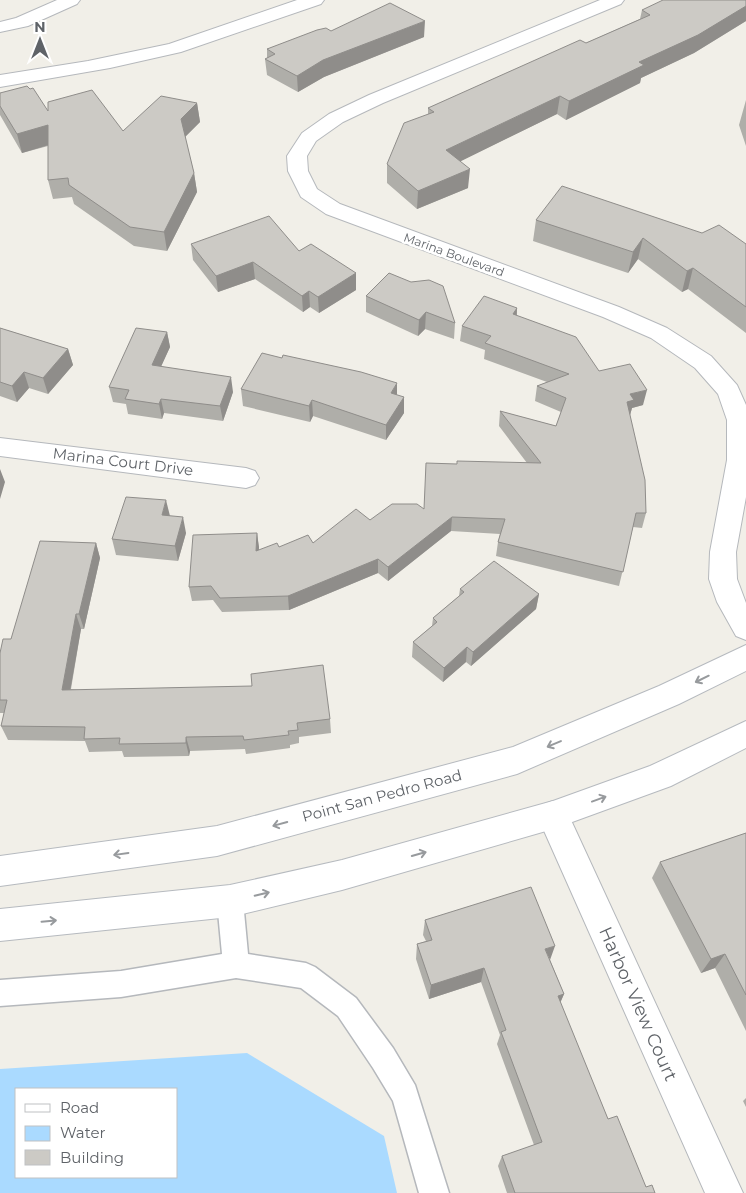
<svg xmlns="http://www.w3.org/2000/svg" width="746" height="1193" viewBox="0 0 746 1193" font-family="Montserrat,sans-serif">
<style>
.water{fill:#aadaff;fill-rule:evenodd}
.lines{fill:none;stroke-linecap:round;stroke-linejoin:round}
.service-casing{stroke:#b5b8bc;stroke-width:3}
.minor-casing{stroke:#b5b8bc;stroke-width:2}
.secondary-casing{stroke:#b6babf;stroke-width:2}
.service{fill:#fff;fill-rule:evenodd}
.minor{fill:#fff;fill-rule:evenodd}
.secondary{fill:#fff;fill-rule:evenodd}
.wall{fill:#afaea9}
.shaded-wall{fill:#8f8d8a}
.building{fill:#cccac5;stroke:#8f8d8a}
.oneway{stroke:#979a9d}
.labels{text-anchor:middle;stroke-width:5;stroke-linejoin:round;paint-order:stroke}
.far-street-label{font-size:12px;fill:#5f6368;stroke:#fff}
.street-label{font-size:15px;fill:#5f6368;stroke:#fff}
.near-street-label{font-size:18px;fill:#5f6368;stroke:#fff}
</style>
<rect width="100%" height="100%" fill="#f1efe8"/>
<path class="water" d="M247 1053 384 1136 397 1193H0V1069ZM16 1089H176V1177H16Z"/>
<g class="lines">
<defs>
<path id="service" d="M230 889 239 892 243 901 248 954 306 963 315 967 356 998 393 1048 415 1085 449 1193H419L393 1101 373 1068 338 1016 301 988 236 978 121 997 0 1006V980L121 971 222 954 217 901 221 892Z"/>
<path id="minor" d="M57 0H80L77 4 28 26 0 32V22L16 18Z
M297 0H324L321 4 181 52 110 68 0 87V75L88 61 169 44Z
M600 0H624L621 4 383 103 343 122 316 141 307 156 308 171 317 189 340 204 619 307 667 328 711 356 737 385 746 405V497L736 552 737 579 746 603V640L736 636 717 602 709 579 710 552 727 460V420L718 394 695 368 651 338 603 317 326 214 301 197 288 171 287 156 302 133 329 114 369 95Z
M0 438 246 468 255 471 259 478 255 485 246 488 0 456Z
M553 801 564 805 743 1193H705L537 815 542 805Z"/>
<path id="secondary" d="M746 645V671L679 704 517 774 217 856 0 886V856L217 826 513 747 659 686Z
M746 721V748L671 786 553 829 342 890 230 917 0 941V909L230 885 342 860 553 801 650 766Z"/>
</defs>
<use href="#service" class="service-casing"/>
<use href="#minor" class="minor-casing"/>
<use href="#secondary" class="secondary-casing"/>
<use href="#service" class="service"/>
<use href="#minor" class="minor"/>
<use href="#secondary" class="secondary"/>
</g>
<path class="wall" d="M746 0V21L694 53 641 78 640 83 566 120 557 114 460 161 468 188 417 209 387 183V164L428 114V108L586 43 640 19 642 10Z
M331 31 424 37 324 77 298 92 267 75 265 59 267 58V49Z
M746 100V146L739 125Z
M197 103 200 122 185 137 194 173 197 192 167 251 134 246 74 204 72 197 53 199 48 180V146L22 153 0 115V106L48 111 123 131Z
M536 220 702 233 746 244V333L688 289 682 292 638 259 628 273 533 241Z
M191 244 356 273V290L319 313 310 307 303 312 255 279 218 292 193 260Z
M389 273 455 323 454 339 425 329 418 336 366 312V296Z
M517 308V316L599 371 643 405 632 408 630 415 646 513 642 528 633 527 619 586 496 556 498 542 500 534 451 531 388 581 378 573 289 610 222 612 213 600 192 601 189 587 257 533 259 550 313 543 370 520 424 509 457 464 527 463 499 426 500 411 556 426 561 412 535 401 537 386 547 382 484 359 485 350 460 341 462 326Z
M0 328 68 349 73 365 48 394 29 388 17 402 0 396Z
M167 332 170 347 161 366 233 392 223 421 164 413 162 419 128 414 126 404 113 402 109 387Z
M241 389 397 395 404 413 386 440 313 416 310 422 243 406Z
M169 516 186 533 178 561 116 555 112 539Z
M96 543 100 558 84 629H81L71 689 330 719 331 733 299 737V743L290 745V748L246 754 245 749 190 751 189 756 124 757 122 751 89 752 85 741 8 740 1 726 4 713H0V653L11 639Z
M460 589 539 594 536 609 471 666 466 662 443 682 412 657 413 642 432 626 433 618 459 596Z
M746 833V1031L715 968 701 973 652 878 660 862Z
M425 920 550 960 564 994 560 1003 608 1119 646 1187 655 1193H507L498 1166 502 1156 534 1145 497 1044 500 1035 481 982 429 999 416 959 417 944 426 941 423 935Z
M746 1098V1107L743 1101Z"/>
<path class="shaded-wall" d="M746 6V21L694 53 641 78 640 83 566 120 569 101 639 62Z
M425 21 424 37 324 77 298 92 297 76 323 60Z
M560 96 557 114 445 169 446 150Z
M197 103 200 122 184 138 181 119Z
M48 125 52 144 22 153 17 134Z
M470 169 468 188 417 209 418 191Z
M194 173 197 192 167 251 164 232Z
M643 238 638 259 628 273 633 252Z
M253 262 255 279 218 292 216 276Z
M693 268 688 289 682 292 687 271Z
M356 273V290L319 313 318 297Z
M309 291 310 307 303 312 302 296Z
M517 308 516 324 513 314Z
M426 312 425 329 418 336 419 320Z
M167 332 170 347 155 380 152 365Z
M68 349 73 365 48 394 43 378Z
M24 372 29 388 17 402 12 386Z
M231 377 233 392 223 421 220 406Z
M397 383V399L391 393Z
M647 390 643 405 632 408 630 415 623 417 627 402 630 394Z
M404 397V413L386 440V425Z
M161 399 164 413 162 419 159 404Z
M312 400 313 416 310 422 309 406Z
M0 469 5 482 0 499Z
M166 500 170 516 165 531 162 515Z
M183 517 186 533 178 561 175 546Z
M452 517 451 531 388 581V567Z
M257 533 259 547 258 566 256 551Z
M96 543 100 558 84 629 79 614Z
M378 559V573L289 610 288 596Z
M539 594 536 609 471 666 473 652Z
M76 614 81 629 68 703 62 690Z
M467 647 466 662 443 682 444 668Z
M186 737 190 751 189 756 186 743Z
M555 946 550 960 545 949Z
M725 954 715 968 701 973 711 959Z
M484 968 481 982 429 999 431 985Z
M564 994 558 1008V996Z"/>
<path class="building" d="M663 0H746V6L698 35 639 62 644 65 569 101 560 96 446 150 470 169 418 191 387 164 404 123 434 112 428 108 580 40 586 43 650 15 642 10Z
M390 3 425 21 323 60 297 76 265 59 275 54 267 49 317 30 326 28 331 31Z
M27 86 30 89 33 88 48 111V102L92 90 123 131 161 96 197 103 181 119 194 173 164 232 130 227 69 185 68 178 48 180V125L17 134 0 106V93Z
M562 186 702 233 719 225 746 244V307L693 268 687 271 643 238 633 252 536 220Z
M269 216 299 251 311 244 356 273 318 297 309 291 302 296 253 262 216 276 191 244Z
M389 273 411 282 429 280 443 286 455 323 426 312 419 320 366 296Z
M484 296 517 308 513 314 576 337 599 371 630 364 647 390 630 394 634 400 627 402 645 480 646 513H636L623 572 498 542 505 519 452 517 388 567 378 559 288 596 220 598 211 586 189 587 193 535 257 533 256 551 277 543 279 547 308 535 313 543 356 509 370 520 392 504H417L424 509 426 463 457 464V461L541 463 500 411 556 426 566 398 537 386 569 374 485 343 491 336 462 326Z
M0 328 68 349 43 378 24 372 12 386 0 382Z
M136 328 167 332 152 365 231 377 220 406 161 399 159 404 125 399 129 390 109 387Z
M262 353 282 358 283 355 361 372 397 383 391 393 404 397 386 425 312 400 309 406 241 389Z
M126 497 166 500 162 515 183 517 175 546 112 539Z
M40 541 96 543 79 614H76L62 690 252 686 251 674 323 665 330 719 297 723 298 730 288 731 289 735 244 740 243 736 186 737V743L119 744 120 738 84 739 85 727 1 726 7 700H0V653L3 639H11Z
M494 561 539 594 473 652 467 647 444 668 413 642 437 622 433 618 464 592 460 589Z
M746 833V995L725 954 711 959 660 862Z
M531 887 555 946 545 949 564 994 558 996 608 1119 617 1116 646 1187 652 1185 655 1193H515L502 1156 542 1142 501 1032 506 1030 484 968 431 985 417 944 432 940 425 920Z"/>
<defs><path id="oneway-shaft" d="M-6 0H5M1.5-3L5.5 0L1.5 3" fill="none" stroke-width="1.6" stroke-linecap="round" stroke-linejoin="round" transform="scale(1.25)"/></defs>
<g class="oneway">
<use href="#oneway-shaft" transform="translate(702 679) rotate(154)"/>
<use href="#oneway-shaft" transform="translate(554 744) rotate(157)"/>
<use href="#oneway-shaft" transform="translate(599 799) rotate(-20)"/>
<use href="#oneway-shaft" transform="translate(280 824) rotate(165)"/>
<use href="#oneway-shaft" transform="translate(121 854) rotate(172)"/>
<use href="#oneway-shaft" transform="translate(419 854) rotate(-16)"/>
<use href="#oneway-shaft" transform="translate(262 894) rotate(-13)"/>
<use href="#oneway-shaft" transform="translate(49 921) rotate(-5)"/>
</g>
<g class="labels">
<g class="far-street-label">
<text transform="translate(454 255) rotate(20)" y="4">Marina Boulevard</text>
</g>
<g class="street-label">
<text transform="translate(123 462) rotate(7)" y="5">Marina Court Drive</text>
<text transform="translate(382 796) rotate(-15)" y="5">Point San Pedro Road</text>
</g>
<g class="near-street-label">
<text transform="translate(638 1004) rotate(66)" y="6">Harbor View Court</text>
</g>
</g>
<rect x="15" y="1088" width="162" height="90" fill="#ffffff" stroke="#bfc1c3"/>
<rect x="25" y="1104" width="25" height="8" fill="#ffffff" stroke="#bfc1c3"/>
<text x="60" y="1113" font-size="15" fill="#5f6368">Road</text>
<rect x="25" y="1126" width="25" height="15" fill="#aadaff" stroke="#bfc1c3"/>
<text x="60" y="1138" font-size="15" fill="#5f6368">Water</text>
<rect x="25" y="1150" width="25" height="15" fill="#cccac5" stroke="#bfc1c3"/>
<text x="60" y="1163" font-size="15" fill="#5f6368">Building</text>
<g transform="translate(40 40)" stroke="#ffffff" stroke-width="4" paint-order="stroke">
<path d="M0-4L9 19L0 12L-9 19Z" fill="#5f6368"/>
<text y="-8" font-size="14" font-weight="bold" text-anchor="middle" fill="#5f6368">N</text>
</g>
</svg>
